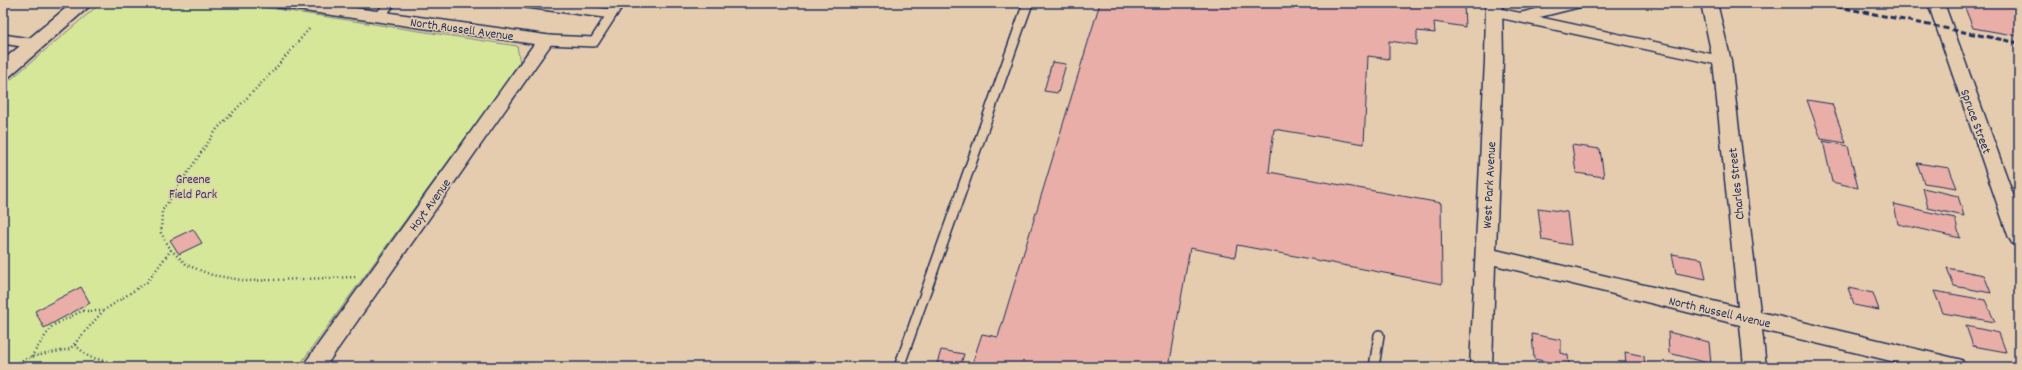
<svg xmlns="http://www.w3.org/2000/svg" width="2022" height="370" viewBox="0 0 2022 370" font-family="Dekko,sans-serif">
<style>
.green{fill:#d7e79a;stroke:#798b7c}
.building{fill:#e9aea7;stroke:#1b2f5e}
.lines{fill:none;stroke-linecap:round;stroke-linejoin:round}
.service-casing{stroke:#1b2f5e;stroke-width:12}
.minor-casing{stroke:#1b2f5e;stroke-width:3}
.secondary-casing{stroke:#1b2f5e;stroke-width:3}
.path{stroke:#1b2f5e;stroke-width:2.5;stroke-dasharray:1 3;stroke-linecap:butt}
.service{stroke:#e6ccae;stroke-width:9}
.minor{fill:#e6ccae;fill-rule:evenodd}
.secondary{fill:#e6ccae;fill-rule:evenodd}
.rail{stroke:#1b2f5e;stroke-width:3;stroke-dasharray:6 3;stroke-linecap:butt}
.labels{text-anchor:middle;stroke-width:3;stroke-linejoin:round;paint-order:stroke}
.street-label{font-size:13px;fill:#1b2f5e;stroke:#e6ccae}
.park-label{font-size:13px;fill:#2e4164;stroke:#e6ccae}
</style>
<rect width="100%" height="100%" fill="#e6ccae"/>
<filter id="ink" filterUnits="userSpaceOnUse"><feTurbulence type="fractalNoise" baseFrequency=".025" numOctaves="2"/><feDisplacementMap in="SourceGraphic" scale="8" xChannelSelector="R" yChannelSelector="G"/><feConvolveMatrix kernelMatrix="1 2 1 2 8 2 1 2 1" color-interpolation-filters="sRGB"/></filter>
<g filter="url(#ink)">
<path class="green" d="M101 3H236L517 46 520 63 298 367H3V86Z"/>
<path class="building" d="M1100 3H1464L1465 27 1434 22 1435 33 1417 31V45L1389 41V59L1368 56 1364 144 1274 129 1269 172 1441 203 1442 284 1237 245 1235 257 1190 248 1169 367H971L982 334 998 337Z
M1892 3H1912L1914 7Z
M1963 3H2019V36L1973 28Z
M1052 62 1066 64 1058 93 1044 91Z
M1807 100 1832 104 1846 143 1821 139Z
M1823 141 1848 146 1858 188 1832 182Z
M1572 145 1600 149 1604 177 1576 173Z
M1917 163 1949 168 1957 188 1924 183Z
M1923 188 1958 196 1964 216 1928 208Z
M1894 204 1955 218 1960 238 1898 224Z
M1538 208 1567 212 1571 245 1542 240Z
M193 229 202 243 179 254 170 240Z
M1672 254 1702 259 1706 279 1676 273Z
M1947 268 1984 275 1991 293 1954 286Z
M81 287 90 303 44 328 35 311Z
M1848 288 1873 293 1879 310 1854 305Z
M1934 291 1985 300 1995 322 1943 313Z
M1966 326 1999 333 2006 352 1973 346Z
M1668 332 1709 342 1711 364 1669 353Z
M1532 334 1561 340V353L1568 355 1569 366 1534 359Z
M941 350 964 354 960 367H936Z
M1625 352 1644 356 1645 367 1626 364Z"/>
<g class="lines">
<defs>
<path id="service" d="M527 3 612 14 594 42 546 40
M1494 12 1722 61
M612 14 619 3
M380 16 390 3
M1522 17 1578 3
M3 39 35 44
M899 367 1028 3
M1374 367 1379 335"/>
<path id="minor" d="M275 3H320L546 35 552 36 554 40 325 367H302L534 44 283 8 277 7Z
M1486 3H1502L1503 60 1496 250 1738 307 1713 61 1701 3H1717L1731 61 1760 312 1954 358 1962 360 1965 367H1916L1762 330 1766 367H1744L1740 325 1495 265 1492 367H1470L1485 60Z
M1928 3H1944L2019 211V246L2012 243 2009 238Z"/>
<path id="secondary" d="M72 3H93L10 76 3 78V60Z"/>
</defs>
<use href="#service" class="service-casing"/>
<use href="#minor" class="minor-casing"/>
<use href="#secondary" class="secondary-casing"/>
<path class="path" d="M309 29 275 69 217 129 162 211 161 233 171 250 187 265 212 275 247 281 356 277
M75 345 89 357 110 362
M31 357 52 326 82 311H103L147 282 171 250
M7 367 31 357 70 349 103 311"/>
<use href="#service" class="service"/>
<use href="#minor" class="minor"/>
<use href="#secondary" class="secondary"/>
<path class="rail" d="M1819 3 2019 43"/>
</g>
</g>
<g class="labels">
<g class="street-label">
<text transform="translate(462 28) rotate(8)" y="5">North Russell Avenue</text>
<text transform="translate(1977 121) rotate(70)" y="5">Spruce Street</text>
<text transform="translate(1735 184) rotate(-96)" y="5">Charles Street</text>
<text transform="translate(1488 185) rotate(-87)" y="5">West Park Avenue</text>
<text transform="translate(429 204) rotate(-54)" y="5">Hoyt Avenue</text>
<text transform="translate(1720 311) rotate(13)" y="5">North Russell Avenue</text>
</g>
<g class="park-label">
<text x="193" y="183">Greene<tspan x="193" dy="15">Field Park</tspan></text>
</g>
</g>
<rect width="2022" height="370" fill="none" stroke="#e6ccae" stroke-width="16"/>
<rect x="8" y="8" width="2006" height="354" fill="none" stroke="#1b2f5e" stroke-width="1.5" filter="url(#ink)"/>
</svg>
